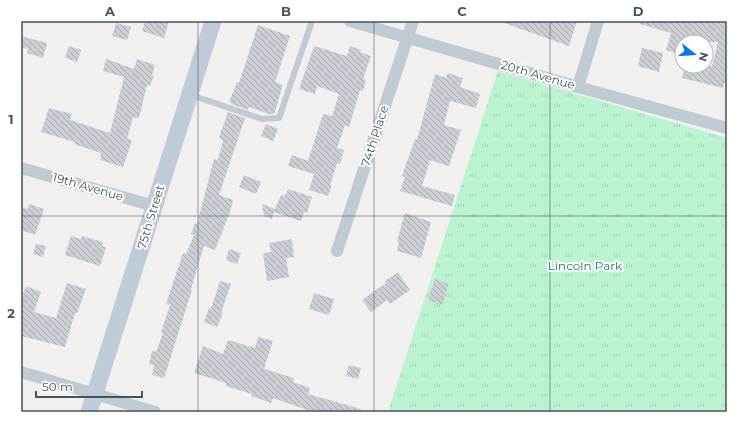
<svg xmlns="http://www.w3.org/2000/svg" width="748" height="433" viewBox="0 0 748 433" font-family="Montserrat,sans-serif">
<style>
.park{fill:url(#park-tufts)}
.building{fill:url(#building-back-hatch)}
.lines{fill:none;stroke-linecap:round;stroke-linejoin:round}
.lane{stroke:#bfcad2;stroke-width:6}
.street{stroke:#bfcad2;stroke-width:12}
.secondary{stroke:#bfcbd7;stroke-width:17}
.grid{fill:none;stroke:#46535e;stroke-width:1;stroke-opacity:0.55}
.labels{text-anchor:middle;stroke-width:4;stroke-linejoin:round;paint-order:stroke}
.street-label{font-size:12px;fill:#46535e;stroke:#fff}
.park-label{font-size:12px;fill:#12844a;stroke:#fff}
.neatline{fill:none;stroke:#46535e;stroke-width:1.5}
.grid-label{font-size:13px;text-anchor:middle;font-weight:bold;fill:#46535e}
</style>
<defs>
<pattern id="park-tufts" width="24" height="20" patternUnits="userSpaceOnUse"><rect width="24" height="20" fill="#bbf2d0"/><path d="M3 7l-1-3M5 7V3M7 7l1-3M15 17l-1-3M17 17v-4M19 17l1-3" fill="none" stroke="#a2d1b5"/></pattern>
<pattern id="building-back-hatch" width="6" height="6" patternUnits="userSpaceOnUse"><rect width="6" height="6" fill="#cbced4"/><path d="M-1 5l2 2M0 0l6 6M5-1l2 2" fill="none" stroke="#a7aaaf"/></pattern>
</defs>
<rect width="100%" height="100%" fill="#f2efef"/>
<path class="park" d="M498 71 727 138V412H388Z"/>
<path class="building" d="M145 21H169L164 38 142 31Z
M504 21H577L569 46 504 23Z
M641 21H727V83H724L723 88 682 78 685 66H712L718 42H680L677 54 666 50 671 33 640 24Z
M116 23 131 27 127 40 112 36Z
M258 25 290 36 275 82 283 85 274 114H269L249 107 248 110 231 104 232 103 229 102 237 82 239 83Z
M21 36 47 43 43 58 27 53 28 49 21 47Z
M69 46 81 50 77 62 65 58Z
M314 46 347 56 350 46 361 50 360 52 371 56 363 79 366 80 363 91 360 90 349 127 345 125 337 148 344 150 340 164 337 163 330 185H332L328 196 309 190 314 174 288 166 292 155 308 161 323 114 332 116 339 94 317 86 315 94 299 89Z
M642 48 663 53 659 72 638 66Z
M106 59 134 69 137 59 155 65 152 75 154 76 150 86 147 85 139 118 133 117 127 139 132 140 123 167 100 160 101 153 74 144 75 142 41 132 49 108 72 114 70 120 110 133 124 77 103 71Z
M448 73 463 78 460 87 480 94 476 108 450 101 444 125 461 130 449 166 430 160 422 186 455 195 452 206 400 191 405 177 402 176 415 139 417 140 435 74 446 78Z
M228 112 245 118 219 195 233 200 230 212 215 250 204 246 191 289 192 290 164 378 152 375 154 365 149 364 152 351 156 352 163 333 161 332 170 305 166 304 183 253 186 254 194 235 191 234 195 223 197 224 214 159 218 160 223 140 219 138Z
M266 124 278 129 273 141 261 136Z
M244 175 261 182 256 194 239 187Z
M288 189 312 197 307 213 304 212 301 221 274 212 272 219 264 216 262 204 275 209 281 195 285 196Z
M29 204 44 209 35 235 21 230V207L28 209Z
M405 213 431 222 421 258 397 251 399 242 397 241Z
M71 236 81 239 82 236 103 242 102 246 106 247 100 266 65 255Z
M292 239 294 257 286 258 289 277 267 281 263 253 271 252 269 243Z
M36 244 46 246 43 257 33 254Z
M229 249 241 253 237 264 226 260Z
M398 272 410 290 390 304 387 300 371 312 362 300 386 283 385 281Z
M435 279 449 284 442 305 428 300Z
M220 281 231 284 221 313H223L217 327 204 322 209 308 211 309Z
M67 283 86 289 77 313H75L65 347 21 336V300L26 286 41 292 34 312 56 318Z
M314 293 334 299 329 315 309 309Z
M258 337 273 341 264 369 294 378 293 382 310 388 308 394 361 409V412H313L273 398 271 403 251 396 252 394 226 386V383L194 373 203 346 223 354 228 340 255 348Z
M349 365 361 368 358 379 346 376Z"/>
<g class="lines">
<path class="lane" d="M191 95 262 119 279 118 312 21"/>
<path class="street" d="M350 21 578 87 727 128
M578 87 598 21
M21 168 154 206
M337 251 413 21
M21 372 155 412"/>
<path class="secondary" d="M89 412 213 21"/>
</g>
<path class="grid" d="M198 21V412M374 21V412M550 21V412M21 216H727"/>
<g class="labels">
<g class="street-label">
<text transform="translate(538 75) rotate(16)" y="4">20th Avenue</text>
<text transform="translate(375 136) rotate(-72)" y="4">74th Place</text>
<text transform="translate(88 187) rotate(16)" y="4">19th Avenue</text>
<text transform="translate(151 217) rotate(-73)" y="4">75th Street</text>
</g>
<g class="park-label">
<text x="585" y="270">Lincoln Park</text>
</g>
</g>
<rect width="748" height="433" fill="none" stroke="#ffffff" stroke-width="44"/>
<g transform="translate(694 54) rotate(107)"><circle r="19" fill="#ffffff" stroke="#b5babf"/>
<path d="M0-3L7 15L0 10L-7 15Z" fill="#0f72ec"/>
<text y="-6" font-size="11" font-weight="bold" text-anchor="middle" fill="#46535e">N</text>
</g>
<path d="M36 391v6h106v-6" fill="none" stroke="#46535e" stroke-width="2"/>
<text x="42" y="391" font-size="12" fill="#46535e" stroke="#ffffff" stroke-width="3" paint-order="stroke">50 m</text>
<rect x="22" y="22" width="704" height="389" class="neatline"/>
<g class="grid-label">
<text x="110" y="16">A</text>
<text x="286" y="16">B</text>
<text x="462" y="16">C</text>
<text x="638" y="16">D</text>
<text x="11" y="124">1</text>
<text x="11" y="318">2</text>
</g>
</svg>
